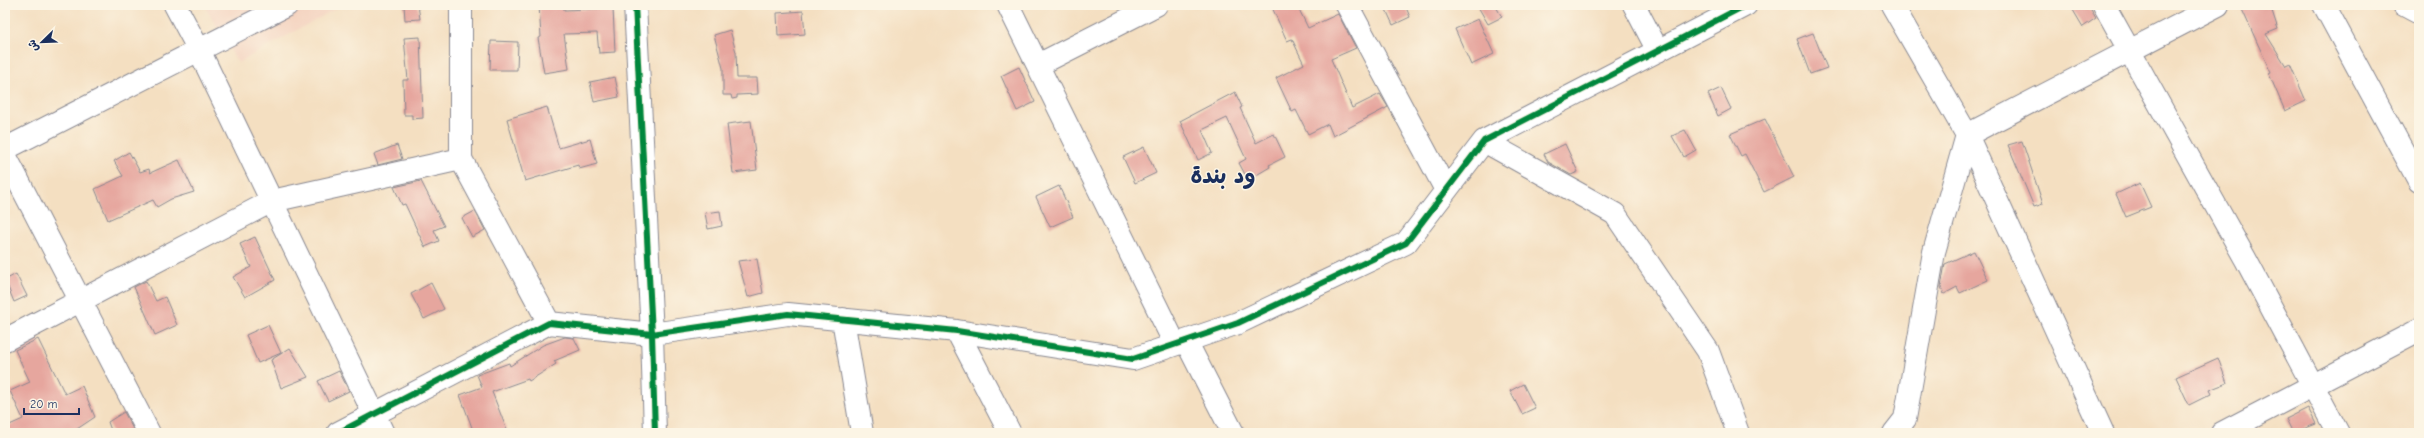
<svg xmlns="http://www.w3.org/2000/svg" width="2424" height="438" viewBox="0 0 2424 438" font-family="'Comic Neue','Playpen Sans Arabic',sans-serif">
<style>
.built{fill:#f4d3c0}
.building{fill:#e6a69e}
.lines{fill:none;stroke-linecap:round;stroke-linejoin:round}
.minor-casing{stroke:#888790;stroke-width:24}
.minor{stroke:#fff;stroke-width:22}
.cycleway-casing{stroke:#fcf5e5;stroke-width:8}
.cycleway{stroke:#00873e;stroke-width:6}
.labels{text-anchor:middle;stroke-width:3;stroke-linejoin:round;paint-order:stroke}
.town-label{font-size:22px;font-weight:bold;fill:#1b2f5e;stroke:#fcf5e5}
</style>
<rect width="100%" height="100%" fill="#fcf5e5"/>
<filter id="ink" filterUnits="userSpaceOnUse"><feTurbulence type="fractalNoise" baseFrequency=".025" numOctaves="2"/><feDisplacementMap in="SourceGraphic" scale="8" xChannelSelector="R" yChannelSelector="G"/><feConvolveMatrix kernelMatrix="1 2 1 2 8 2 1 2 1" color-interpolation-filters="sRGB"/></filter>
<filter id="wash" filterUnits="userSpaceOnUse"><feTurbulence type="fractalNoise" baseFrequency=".012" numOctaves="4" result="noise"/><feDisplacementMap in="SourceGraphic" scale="16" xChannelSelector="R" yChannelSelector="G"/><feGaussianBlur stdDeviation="0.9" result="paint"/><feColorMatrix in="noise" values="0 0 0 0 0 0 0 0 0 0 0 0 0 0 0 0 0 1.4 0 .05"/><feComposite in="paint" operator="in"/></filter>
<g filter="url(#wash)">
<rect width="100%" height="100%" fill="#f4dfc1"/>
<path class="built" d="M204 5H342L238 63Z"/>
<g id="blocks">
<path class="building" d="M404 5H418L420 19 405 20Z
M539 5H564V10L613 8 615 52 599 53 597 33 564 34 569 69 544 73 538 38 541 37Z
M1271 5H1297L1308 28 1338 14 1356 48 1331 59 1352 108 1380 94 1388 107 1333 136 1328 124 1308 134 1296 110 1292 112 1276 78 1304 64 1292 39 1287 41Z
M1384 5H1405L1410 17 1393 25Z
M1477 5H1495L1502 17 1488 24Z
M2070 5H2088L2096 18 2083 27Z
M2240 5H2270L2278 29 2266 34 2286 66 2290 64 2306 101 2285 111 2269 74 2271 73Z
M803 11 805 34 778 36 777 13Z
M1478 19 1494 54 1471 65 1455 29Z
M730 30 736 52 737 78H757L758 94 737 95V98L732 99 731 95H723V68L714 35Z
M1813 33 1827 68 1810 74 1797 39Z
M420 37 423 118 412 119V115H404L403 80H408L404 38Z
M491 41 518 42 517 70H490Z
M1019 67 1035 102 1017 111 1001 76Z
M615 77 619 97 594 102 590 82Z
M1721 88 1731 109 1718 116 1708 94Z
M1235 92 1242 107 1240 108 1256 143 1274 134 1285 157 1269 165 1270 167 1248 180 1239 163 1246 159 1227 118 1202 130 1212 153 1198 160 1180 121Z
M547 107 559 148 590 139 597 164 579 169 578 165 525 181 507 119Z
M1765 119 1794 177 1764 192 1745 154 1741 156 1730 134Z
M751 121 757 170 733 173 727 124Z
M1685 130 1696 150 1684 157 1672 136Z
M2022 141 2043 204 2034 207 2008 145Z
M1565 144 1578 172 1571 175 1548 162 1544 154Z
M397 145 402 159 378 165 374 154Z
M1144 147 1156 173 1135 183 1123 157Z
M129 152 140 172 149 169 150 173 179 160 194 192 171 199 157 207 153 200 108 220 95 189 123 176 114 161Z
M421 181 444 226 434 230 439 241 425 247 405 204 402 205 394 187Z
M2140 183 2151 207 2126 217 2116 194Z
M1059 186 1073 217 1050 227 1036 197Z
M475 211 485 230 472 237 462 218Z
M720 211 722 226 708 229 705 213Z
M255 237 275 280 245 297 233 277 251 267 240 244Z
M1974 251 1988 280 1960 293 1957 287 1944 294 1941 287 1945 264Z
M757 259 763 293 748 297 738 261Z
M16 274 27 296 14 302 5 280Z
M146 281 156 301 165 297 177 325 155 335 134 287Z
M431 283 444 309 424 319 411 294Z
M268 325 281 353 258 363 246 335Z
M565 337 574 338 580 350 554 361 556 364 529 381 528 379 492 392 508 433H474L460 395 482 387 477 375 509 363 510 366 543 345Z
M38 339 65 394 82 386 95 417 71 433H5V427L23 419 10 391 30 382 15 350Z
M290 348 308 377 281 388 271 360Z
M2218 358 2227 383 2209 390 2211 394 2189 405 2176 377Z
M339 371 349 391 328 401 318 381Z
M1523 384 1535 408 1522 414 1510 391Z
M2308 408 2316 424 2293 433 2286 419Z
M124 412 133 429 125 433H112L108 422Z"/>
</g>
</g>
<g filter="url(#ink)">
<use href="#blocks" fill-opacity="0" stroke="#888790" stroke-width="1"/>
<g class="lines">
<defs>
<path id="minor" d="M175 5 199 50 383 433
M461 5V159L549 323
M1008 5 1175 344
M1347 5 1446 190
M1634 5 1658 51
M1892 5 1967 135 2103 433
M2104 5 2246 260 2338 433
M2324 5 2419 181
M2404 5 2419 13
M1038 65 1156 5
M1484 141 1615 214 1708 351 1738 433
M5 149 287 5
M5 155 149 433
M843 319 862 433
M957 331 1010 433
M5 340 272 201 461 159
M1186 341 1233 433
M338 433 549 323 652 334 635 5
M655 433 652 334 788 314 957 331 1133 359 1238 323 1406 243 1484 141 1746 5
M1894 433 1905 419 1934 252 1967 135 2218 5
M2222 433 2419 330"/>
</defs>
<use href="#minor" class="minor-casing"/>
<use href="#minor" class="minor"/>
<defs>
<path id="cycleway" d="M338 433 549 323 652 334 635 5
M655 433 652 334 788 314 957 331 1133 359 1238 323 1406 243 1484 141 1746 5"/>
</defs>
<use href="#cycleway" class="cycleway-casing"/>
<use href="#cycleway" class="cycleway"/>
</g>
</g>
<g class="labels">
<g class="town-label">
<text x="1223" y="183">ود بندة</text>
</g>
</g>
<rect width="2424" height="438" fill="none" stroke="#fcf5e5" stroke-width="20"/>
<g transform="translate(42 42) rotate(247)" stroke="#fcf5e5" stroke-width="3" paint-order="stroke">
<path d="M0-3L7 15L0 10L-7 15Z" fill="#1b2f5e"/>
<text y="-6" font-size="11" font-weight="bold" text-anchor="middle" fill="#1b2f5e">ش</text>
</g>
<path d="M24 408v6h55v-6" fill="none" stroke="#1b2f5e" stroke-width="2"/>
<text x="30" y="408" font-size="12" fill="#1b2f5e" stroke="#fcf5e5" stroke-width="3" paint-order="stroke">20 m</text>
</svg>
